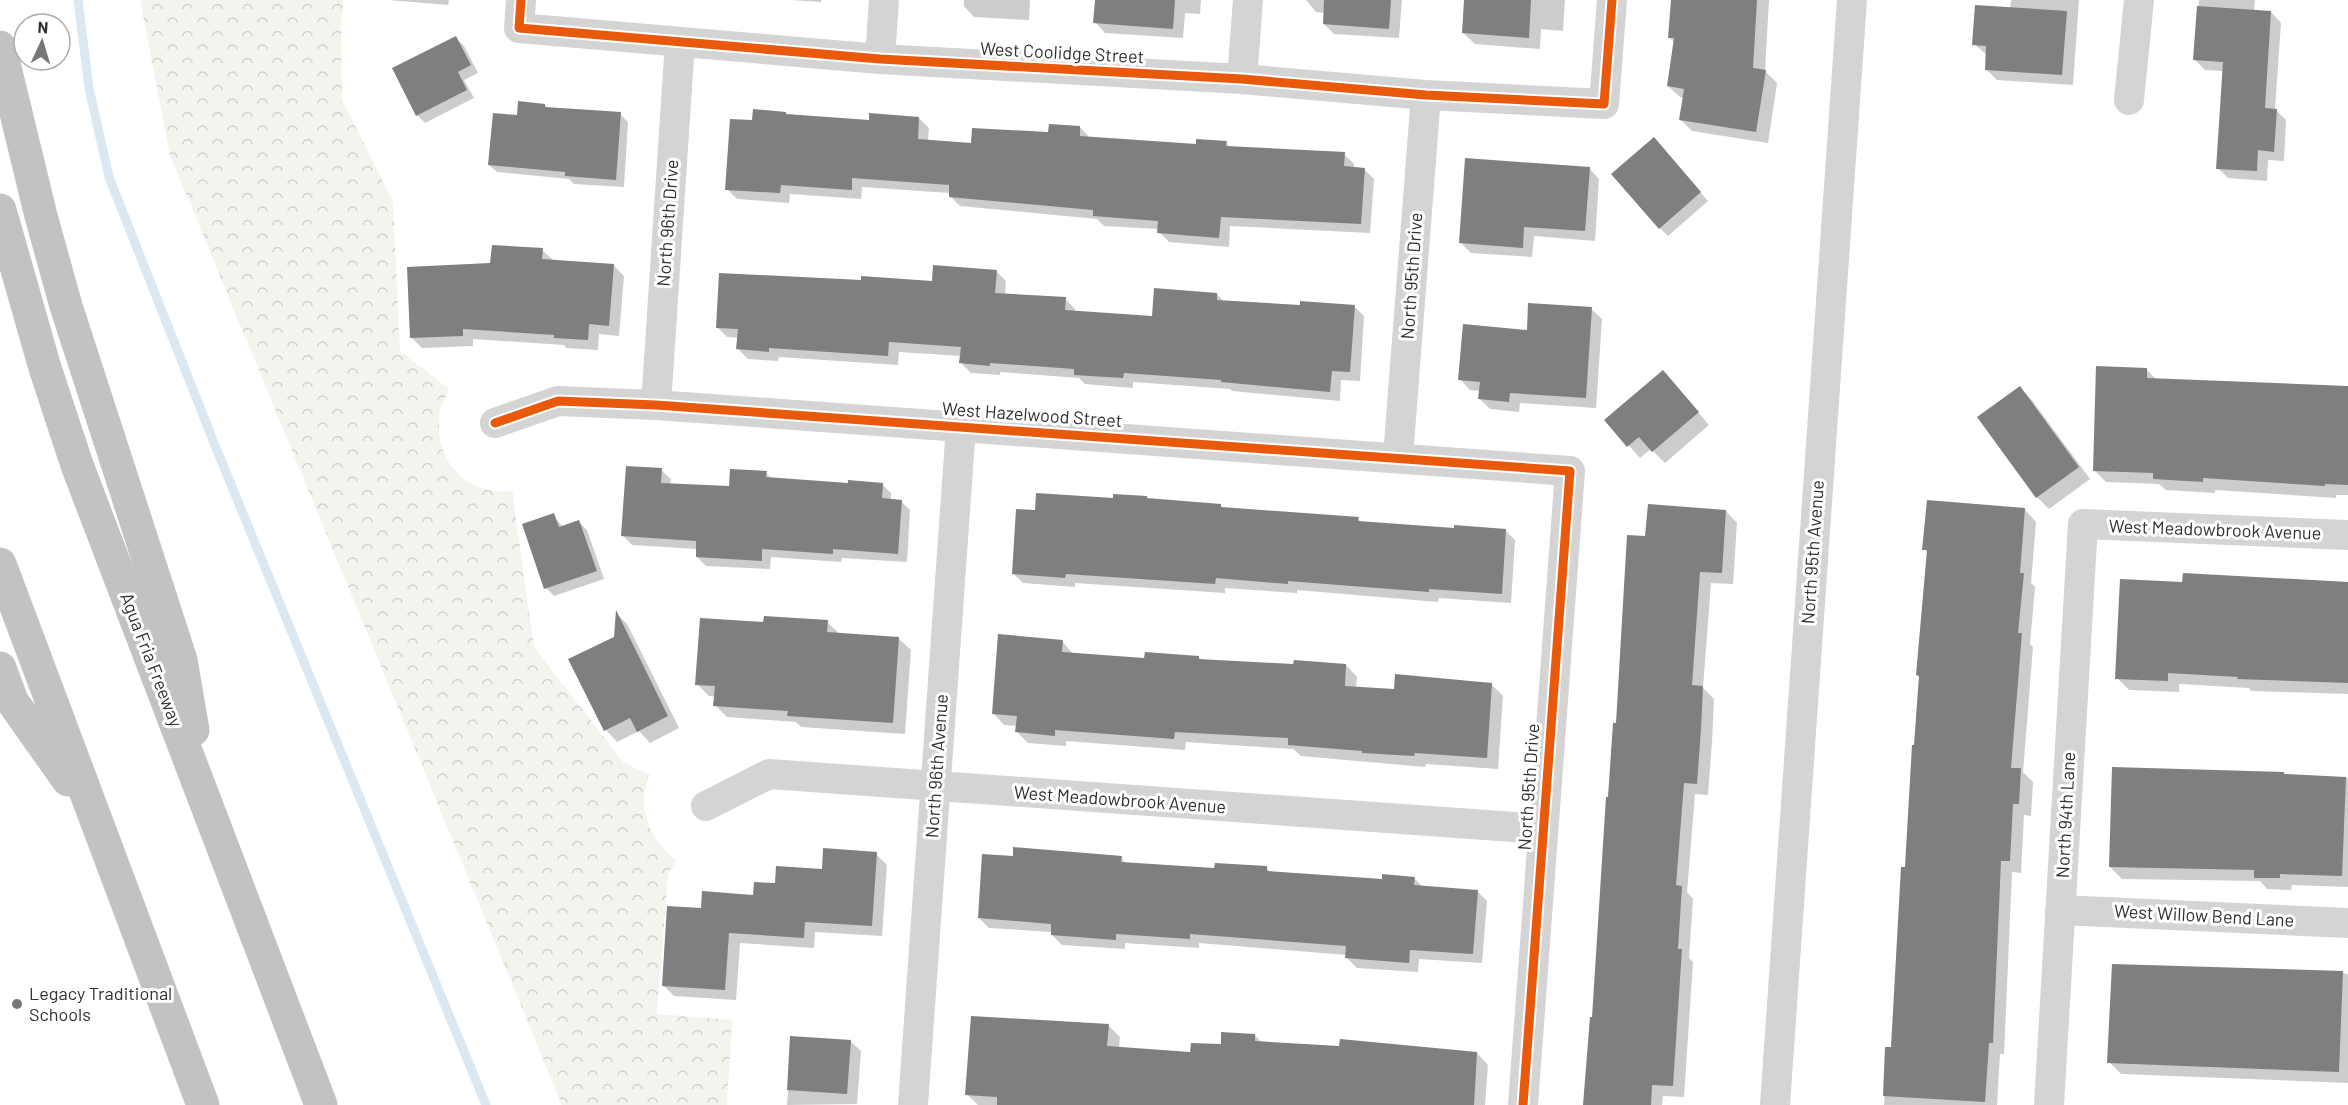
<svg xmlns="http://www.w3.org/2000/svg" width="2348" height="1105" viewBox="0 0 2348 1105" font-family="Barlow,sans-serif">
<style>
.park{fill:url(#park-crowns)}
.shadow{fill:#0003}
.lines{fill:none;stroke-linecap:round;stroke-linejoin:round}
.stream{stroke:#dbe7f1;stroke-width:9}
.building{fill:#7f7f7f}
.minor{stroke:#d4d4d4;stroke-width:30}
.highway{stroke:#c2c2c2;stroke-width:33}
.cycleway-casing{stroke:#fff;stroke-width:13}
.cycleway{stroke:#e8590c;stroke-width:9}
.poi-dot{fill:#787878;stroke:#fff;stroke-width:2}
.labels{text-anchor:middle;stroke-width:6;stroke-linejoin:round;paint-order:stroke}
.street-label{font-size:18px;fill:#303030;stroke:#fff}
.poi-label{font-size:18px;fill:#303030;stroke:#fff;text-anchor:start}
</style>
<defs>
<pattern id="park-crowns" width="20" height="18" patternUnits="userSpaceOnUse" patternTransform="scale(1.5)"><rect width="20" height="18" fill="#f1f5ed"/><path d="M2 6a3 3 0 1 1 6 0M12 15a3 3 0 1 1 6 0" fill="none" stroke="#cfd2cc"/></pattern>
</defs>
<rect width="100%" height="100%" fill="#fff"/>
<path class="park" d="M140 0H343L341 29 342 100 393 202 400 351 449 389C445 399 439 409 439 420 436 464 469 496 512 491L534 647 623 762 649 775C636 810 650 837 676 861L668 874 657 1014 732 1020 727 1105H562L170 155Z"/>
<path class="shadow" d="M388 0H449L448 5Z
M791 0H821V2Z
M964 0H1030L1029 20 974 17 964 6Z
M1096 0H1201L1200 14 1185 13 1183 38 1105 33 1095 22Z
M1306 0H1402L1399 38 1334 34 1324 24 1325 13 1316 12Z
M1466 0H1565L1563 31 1541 29 1540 49 1475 44 1463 33Z
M1672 0H1769L1765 71 1777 83 1768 143 1692 131 1680 119 1684 98 1680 97 1668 86 1675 43 1669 37Z
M2011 0H2079L2073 85 1997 80 1986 69 1987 55 1974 44 2010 9Z
M2199 0H2255L2254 11 2271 12 2281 23 2275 109 2286 120 2284 161 2268 160 2267 181 2228 178 2218 168 2224 71 2205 70 2195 60Z
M456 38 464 46 478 73 464 80 474 98 425 123 417 115Z
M545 105 548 109 620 114 628 122 624 187 574 184 569 179 497 172 489 165 518 117Z
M785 113 788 116 870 121 919 118 929 128 928 141 972 144 1080 127 1090 138 1198 145 1226 143 1231 148 1344 154 1354 164V168L1364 169 1374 179 1370 233 1230 226 1229 247 1169 242 1159 232V229L1104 226 1097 219 960 206 950 196V193L862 187 861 199 790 194 789 203 737 199 727 189 754 122Z
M1661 147 1708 201 1668 236 1660 228Z
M1589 168 1599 179 1595 241 1534 236 1532 257 1471 253 1461 243Z
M542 250 553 260 613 265 624 276 619 336 599 334 598 350 566 348 564 345 473 339V346L422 348 412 338 492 264Z
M996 271 1006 281 1005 295 1065 299 1075 309V312L1153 317 1217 294 1224 302 1301 307 1354 306 1364 316 1360 381 1341 380 1340 401 1232 391 1230 389 1133 382V388L1085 384 1079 378 1000 372V375L971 373 961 363 962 356 899 352 898 365 779 357 778 361 748 359 738 349 739 338 727 337 717 327 862 282H933Z
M1591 309 1602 319 1596 408 1520 403 1519 412 1490 409 1480 399 1481 391 1470 390 1460 379 1528 332Z
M2146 369 2157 380 2348 388V495H2336V498L2215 490V493L2166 490 2159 484 2106 482 2094 470Z
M1674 384 1709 425 1665 463 1651 449 1640 458 1606 420Z
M2020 388 2031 399 2090 479 2049 509 2037 497Z
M661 470 671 479 670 485 730 488 766 473 772 479 849 484H882L891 493V501H901L910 510 907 562 842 558 841 562 771 557 770 569 706 566 697 557V549L632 545 622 535Z
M1149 500 1220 505 1224 509 1358 519 1363 523 1455 530H1505L1515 540 1511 603 1439 598 1438 602 1297 590V593L1225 588V593L1075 583V587L1023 583 1013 573 1036 512Z
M2025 510 2036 522 2031 583 2035 587 2030 644 2033 647 2023 772 2033 782 2031 816 2024 815 2021 873 2012 872 2004 1054H2000L1997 1105H1884L1887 1049H1892L1916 747 1921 678 1917 675 1928 553 1924 549Z
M1726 511 1737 523 1733 584 1711 583 1703 688 1714 699 1712 742 1708 795 1695 794 1687 892 1693 899 1689 958 1693 962 1684 1097 1663 1096 1662 1105H1584L1593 1019 1610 798 1617 725 1647 538Z
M553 515 563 527 579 522 587 530 604 579 554 596 546 588 524 525Z
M2348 583V694L2251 691 2249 688 2179 684V692L2129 690 2117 678 2183 584Z
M617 614 627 624 679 728 650 743 639 731 617 742 606 730Z
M827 622 840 634 899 639 911 650 905 734 801 727 796 722 727 717 715 705 716 697 709 696 697 684 765 624Z
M1062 641 1073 654 1146 659 1199 658 1201 660 1295 666 1346 665 1357 677 1356 688 1395 691 1491 684 1503 696 1498 769 1426 764 1425 767 1301 756 1293 749 1186 742 1185 750 1066 741V746L1028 743 1017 732V726L1004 725 993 713Z
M2284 773 2286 776 2348 778V887L2292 885 2291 890 2267 889 2260 881 2122 879 2110 867Z
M876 854 887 865 882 936 815 932 814 948 740 943 736 1000 674 996 663 985 702 909 754 897 776 885Z
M1121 858 1127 864 1216 870 1267 868 1271 873 1383 880 1414 878 1424 888 1477 891 1487 901 1482 963 1419 959 1418 972 1357 968 1347 958V955L1199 943V948L1125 943V949L1062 945 1052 935V932L989 928 979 918Z
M2342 972 2348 975V1083L2121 1074 2109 1062Z
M1108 1025 1120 1037 1119 1048 1192 1053 1255 1035 1262 1043 1477 1053 1488 1065 1485 1105H978L967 1094Z
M792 1037 850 1041 861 1051 857 1104 787 1105Z"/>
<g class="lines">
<path class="stream" d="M78 0 89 88 109 177 216 448 486 1105"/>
</g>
<path class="building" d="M1095 0H1175L1173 29 1093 23Z
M1324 0H1391L1389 29 1323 24Z
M1464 0H1531L1529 38 1462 33Z
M1671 0H1757L1753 68 1766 70 1756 132 1679 120 1684 89 1667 86 1674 38H1668Z
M1975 5 2067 11 2062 75 1985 70 1986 46 1972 45Z
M2197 6 2271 11 2265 108 2277 109 2274 152 2258 150 2257 171 2216 169 2223 62 2193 60Z
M456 36 471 65 458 72 467 90 416 116 392 68Z
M518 101 545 104V107L621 112 616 180 565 176V172L488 165 493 113 517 115Z
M753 109 786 112V114L869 120V113L919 117 918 139 971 143 972 128 1048 132 1049 124 1080 126V136L1196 144V139L1227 141 1226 146 1345 152 1344 166 1365 168 1361 224 1221 217 1219 238 1157 233 1158 221 1093 216V210L949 197V185L852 178V190L781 185 780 193 725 190 730 119 752 120Z
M1654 137 1701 192 1659 229 1611 174Z
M1465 158 1590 167 1585 231 1524 227 1523 248 1459 243Z
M492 245 543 248 542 259 614 264 609 326 589 324 588 340 554 338V335L463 329V336L410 338 407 267 490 263Z
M933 265 997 270 995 293 1066 297 1065 310 1152 316 1154 288 1217 293V300L1300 305V301L1355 305 1350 372 1332 371 1330 392 1221 382V380L1124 373 1123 378 1074 375V369L990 363V366L959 363 961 347 889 342 888 356 769 348V352L736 349 738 329 716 328 719 273 861 280V276L932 281Z
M1528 303 1592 307 1586 398 1510 393 1509 402 1478 399 1480 382 1458 380 1463 324 1527 330Z
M2096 366 2147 368V378L2348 386V485L2325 484V486L2203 478V482L2153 479V473L2093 471Z
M1663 370 1699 412 1652 452 1639 437 1627 447 1604 420Z
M2020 386 2079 467 2036 498 1977 417Z
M626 466 662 468 661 483 729 486 730 469 767 471 766 477 848 483V480L883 483 882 498 902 500 898 554 833 549V554L762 549V561L696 557V541L621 536Z
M1036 493 1113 498V494L1147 496V498L1221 504V507L1359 517 1358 521 1454 528V525L1506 529 1502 594 1429 589V592L1288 581V584L1216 578 1215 584 1066 574 1065 578 1012 574 1016 509 1035 510Z
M1927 500 2025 508 2020 573H2024L2018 633H2022L2011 768H2021L2019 804H2013L2010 861H2001L1993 1043H1989L1985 1102 1883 1096 1885 1047H1891L1901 867H1905L1912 745H1914L1919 676 1916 675 1927 550H1922Z
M1648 504 1726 510 1722 573 1700 572 1692 685 1703 686 1701 729 1697 784 1684 783 1676 885 1682 886 1678 949H1682L1673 1086 1652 1085 1651 1105H1583L1590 1017H1592L1606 797H1608L1613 723H1616L1627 535 1645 536Z
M554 513 559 527 579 520 597 571 544 589 522 524Z
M2183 573 2348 582V683L2237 679 2238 677 2168 673V681L2115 679 2120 579 2182 582Z
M616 610 668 716 637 732 630 718 604 731 568 659 614 637Z
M764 616 828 620 827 632 899 637 893 723 787 716 788 711 713 706 715 686 695 685 700 618 763 622Z
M998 634 1063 640 1062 652 1144 658 1145 652 1199 656V659L1293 664 1294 660 1346 664 1345 686 1394 689 1395 674 1492 683 1487 758 1415 753 1414 756 1362 753V751L1288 745V738L1175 732 1174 739 1055 730V736L1015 732 1017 716 992 714Z
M2112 767 2284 772V774L2346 777 2342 876 2280 874V878H2254V870L2109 867Z
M1013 847 1122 856 1121 862 1214 868 1215 863 1267 866V871L1382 879V874L1415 877 1414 885 1478 890 1473 954 1410 950 1409 963 1345 958 1346 946 1190 934V939L1116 934V940L1051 935V924L978 918 982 854 1013 856Z
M823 848 877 852 872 926 805 922 804 938 729 933 725 990 662 986 667 906 701 908 702 891 753 895 754 882 775 883 776 866 822 869Z
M2112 964 2343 971 2339 1072 2107 1063Z
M971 1016 1109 1024 1107 1046 1190 1052 1191 1043 1221 1044V1032L1255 1034V1041L1339 1046 1340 1039 1477 1052 1474 1105H997V1097L965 1095Z
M790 1036 851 1040 847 1094 787 1090Z"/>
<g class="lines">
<path class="minor" d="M521 0 519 28 880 59 1242 79 1426 95 1604 104 1612 0
M880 59 884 0
M1242 79 1248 0
M2129 100 2139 0
M656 405 680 42
M495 423 558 401 656 405 1570 471 1523 1105
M1398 457 1426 95
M706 806 769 774 1542 829
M2060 910 2348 923
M913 1105 961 426
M1775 1105 1852 0
M2049 1105 2083 524 2348 535"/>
<path class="highway" d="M0 47 41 216 66 306 181 660 193 730
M0 210 45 368 77 465 321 1105
M0 564 203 1105
M0 668 12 701 68 780"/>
<defs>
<path id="cycleway" d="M521 0 519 28 880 59 1242 79 1426 95 1604 104 1612 0
M495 423 558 401 656 405 1570 471 1523 1105"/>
</defs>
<use href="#cycleway" class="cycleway-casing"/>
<use href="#cycleway" class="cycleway"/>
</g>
<circle class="poi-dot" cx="17" cy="1004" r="6"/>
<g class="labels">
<g class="street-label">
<text transform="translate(1062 53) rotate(3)" y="6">West Coolidge Street</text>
<text transform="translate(668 223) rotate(-86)" y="6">North 96th Drive</text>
<text transform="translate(1412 276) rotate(-86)" y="6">North 95th Drive</text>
<text transform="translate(1032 415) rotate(4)" y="6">West Hazelwood Street</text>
<text transform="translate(2215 530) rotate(2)" y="6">West Meadowbrook Avenue</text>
<text transform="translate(1813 552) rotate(-86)" y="6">North 95th Avenue</text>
<text transform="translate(151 660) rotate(69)" y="6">Agua Fria Freeway</text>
<text transform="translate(937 766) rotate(-86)" y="6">North 96th Avenue</text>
<text transform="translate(1529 787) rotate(-86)" y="6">North 95th Drive</text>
<text transform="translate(1120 800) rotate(4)" y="6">West Meadowbrook Avenue</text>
<text transform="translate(2066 815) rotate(-87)" y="6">North 94th Lane</text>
<text transform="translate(2204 916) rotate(3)" y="6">West Willow Bend Lane</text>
</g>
<g class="poi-label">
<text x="29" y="1000">Legacy Traditional<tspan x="29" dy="21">Schools</tspan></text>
</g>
</g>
<g transform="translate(42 42) rotate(4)"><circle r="28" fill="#ffffff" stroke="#acacac" stroke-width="1.5"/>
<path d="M0-4.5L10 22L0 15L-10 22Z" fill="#787878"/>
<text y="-9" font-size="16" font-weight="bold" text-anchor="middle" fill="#303030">N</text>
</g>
</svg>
